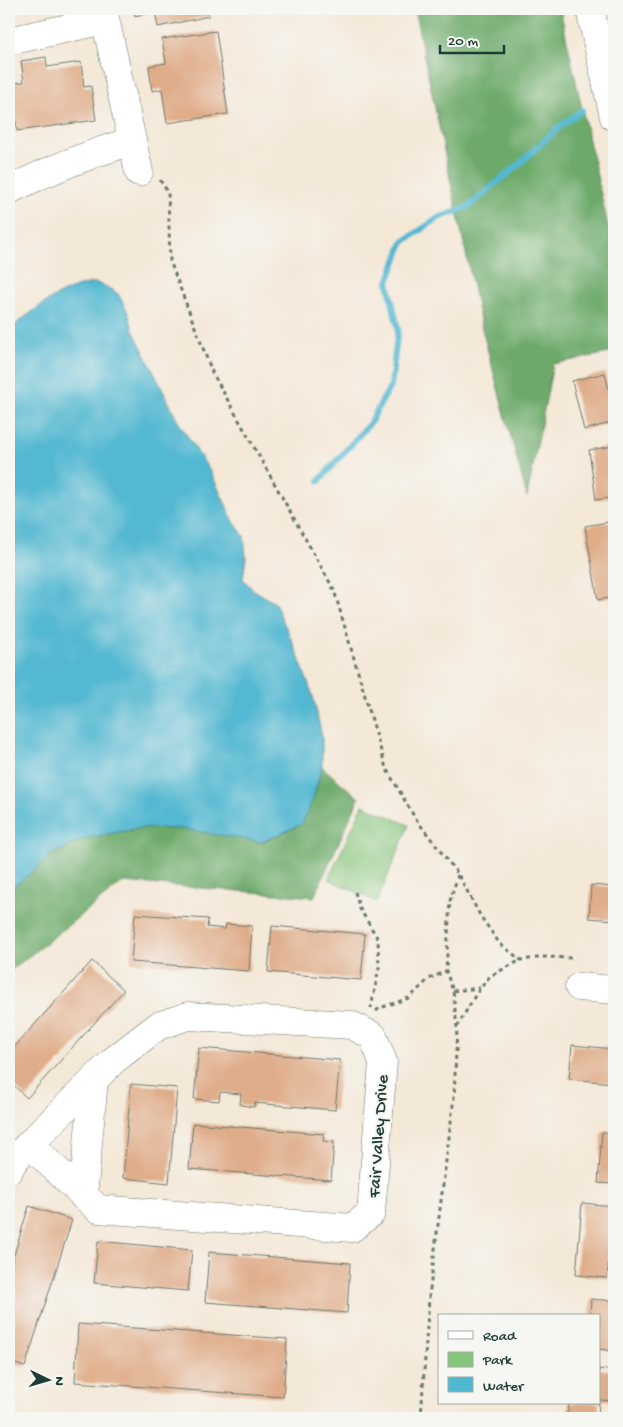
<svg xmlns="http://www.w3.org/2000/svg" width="623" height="1427" viewBox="0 0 623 1427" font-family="'Gochi Hand',sans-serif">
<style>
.green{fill:#87c57b;stroke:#538158}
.forest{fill:#6daa6b;stroke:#467450}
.water{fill:#52b8d1;stroke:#387a82}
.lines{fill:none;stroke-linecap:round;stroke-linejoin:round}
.stream{stroke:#52b8d1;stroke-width:6}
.building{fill:#e0ad8a}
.minor-casing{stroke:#6a796d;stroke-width:29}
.path{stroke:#6a796d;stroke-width:3;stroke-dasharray:4 4;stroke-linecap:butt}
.minor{stroke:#fff;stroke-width:28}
.labels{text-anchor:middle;stroke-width:4.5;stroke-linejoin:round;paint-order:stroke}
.street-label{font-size:18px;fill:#1f3d34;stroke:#f6f6f2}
</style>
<rect width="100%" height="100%" fill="#f6f6f2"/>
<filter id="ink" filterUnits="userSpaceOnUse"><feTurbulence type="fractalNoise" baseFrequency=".02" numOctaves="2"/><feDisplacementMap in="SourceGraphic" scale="10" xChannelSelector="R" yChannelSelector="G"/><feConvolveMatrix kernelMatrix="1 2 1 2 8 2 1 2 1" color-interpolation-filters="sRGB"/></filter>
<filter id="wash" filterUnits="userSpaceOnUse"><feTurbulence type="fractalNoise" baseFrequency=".0096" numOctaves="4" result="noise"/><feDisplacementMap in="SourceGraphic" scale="20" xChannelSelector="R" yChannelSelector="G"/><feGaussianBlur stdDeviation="1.12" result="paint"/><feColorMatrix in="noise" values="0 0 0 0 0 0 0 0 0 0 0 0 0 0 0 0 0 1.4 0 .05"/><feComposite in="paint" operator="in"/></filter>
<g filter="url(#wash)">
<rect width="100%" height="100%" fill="#f4e8d7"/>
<path class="green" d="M363 805 409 825 377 902 328 879Z"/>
<path class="forest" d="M414 9H560L614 253V352L553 364 527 497 482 329Z
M322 767 359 798 314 897 123 882 9 972V891L54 853 87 838 141 828 183 829 261 842 282 834 313 799Z"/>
<path class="water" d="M96 283 107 287 118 294 128 312 133 330 179 423 211 473 234 522 244 536 246 557 243 579 254 590 275 603 296 650 313 696 322 737V767L313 799 302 824 261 842 183 829 141 828 87 838 54 853 9 891V329C34 311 63 285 96 283Z"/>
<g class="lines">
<path class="stream" d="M319 481 370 423 391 385 398 329 388 282 403 242 438 218 468 207 519 164 559 127 582 110"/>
</g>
<g id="blocks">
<path class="building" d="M134 9H208L209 16 158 27 155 12 135 16Z
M216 31 228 114 167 123 162 89 152 91 149 66 166 63 162 39Z
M46 57 47 67 81 62 84 87 91 86 96 120 17 131 11 83 24 82 21 61Z
M605 373 614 413V422L584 430 572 381Z
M614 446V497L596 500 589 450Z
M614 521V597L598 600 585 526Z
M591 885 614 887V920L589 918Z
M135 914 208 919 207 927 225 929 226 924 252 926 249 971 131 962Z
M272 926 365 934 361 980 268 972Z
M92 961 124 990 27 1098 9 1081V1053Z
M572 1045 614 1049V1083L569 1079Z
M199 1048 340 1060 335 1110 254 1103V1107L240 1105 241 1094 220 1092 219 1101 194 1099Z
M131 1084 177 1088 169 1183 123 1178Z
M193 1123 324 1134 323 1141 334 1142 331 1180 189 1169Z
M602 1132 614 1133V1184L598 1183Z
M582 1203 614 1206V1236H611L607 1278 576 1275Z
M29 1206 72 1220 25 1367 9 1362V1271Z
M98 1241 192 1250 188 1291 94 1283Z
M209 1252 350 1263 347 1313 205 1302Z
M591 1299 614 1301V1351L599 1349V1316H590Z
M78 1324 287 1339 283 1397 75 1382Z
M599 1369 614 1371V1401L599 1400Z
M569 1403H599L598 1418H567Z"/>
</g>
</g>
<g filter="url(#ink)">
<use href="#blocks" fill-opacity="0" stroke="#6a796d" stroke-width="1"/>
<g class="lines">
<defs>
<path id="minor" d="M103 9 139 172
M590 9 614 117
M9 41 105 20
M9 190C49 170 89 154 132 141
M579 987 614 990
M9 1170 13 1162 29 1144 114 1060 158 1026 188 1016 351 1025 373 1036 383 1062 371 1213 352 1228 98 1209 29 1144
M83 1196 94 1080"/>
</defs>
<use href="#minor" class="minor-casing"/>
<path class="path" d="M160 180 168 192 170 261 212 372 334 590 386 768 415 818 458 874 481 917 500 944 521 960 545 957 572 958
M355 892 360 909 378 939 379 968 371 1008
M453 991 480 988
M376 1011 380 1008 409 998 429 979 446 971
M457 1027 476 994 490 976 521 960
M421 1418 429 1297 454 1097 457 1028 453 991 446 971 450 901 458 875"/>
<use href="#minor" class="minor"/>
</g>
</g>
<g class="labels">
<g class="street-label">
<text transform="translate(377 1136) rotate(-86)" y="6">Fair Valley Drive</text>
</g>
</g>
<rect width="623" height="1427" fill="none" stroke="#f6f6f2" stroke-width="30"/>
<rect x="438" y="1314" width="162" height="90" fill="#f6f6f2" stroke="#a0aca6"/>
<rect x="448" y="1331" width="25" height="8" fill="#ffffff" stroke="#a0aca6"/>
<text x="483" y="1340" font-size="15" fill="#1f3d34">Road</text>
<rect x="448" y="1352" width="25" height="15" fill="#87c57b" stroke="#a0aca6"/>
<text x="483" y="1364" font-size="15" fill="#1f3d34">Park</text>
<rect x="448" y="1377" width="25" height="15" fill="#52b8d1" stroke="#a0aca6"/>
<text x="483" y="1390" font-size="15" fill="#1f3d34">Water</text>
<g transform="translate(48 1380) rotate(95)" stroke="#f6f6f2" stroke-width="4" paint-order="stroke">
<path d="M0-4L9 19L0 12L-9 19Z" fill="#1f3d34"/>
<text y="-8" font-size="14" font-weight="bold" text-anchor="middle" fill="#1f3d34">N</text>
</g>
<path d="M440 45v8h64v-8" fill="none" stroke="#1f3d34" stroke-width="2.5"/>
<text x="448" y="45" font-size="15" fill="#1f3d34" stroke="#f6f6f2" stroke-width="4" paint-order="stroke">20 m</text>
</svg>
